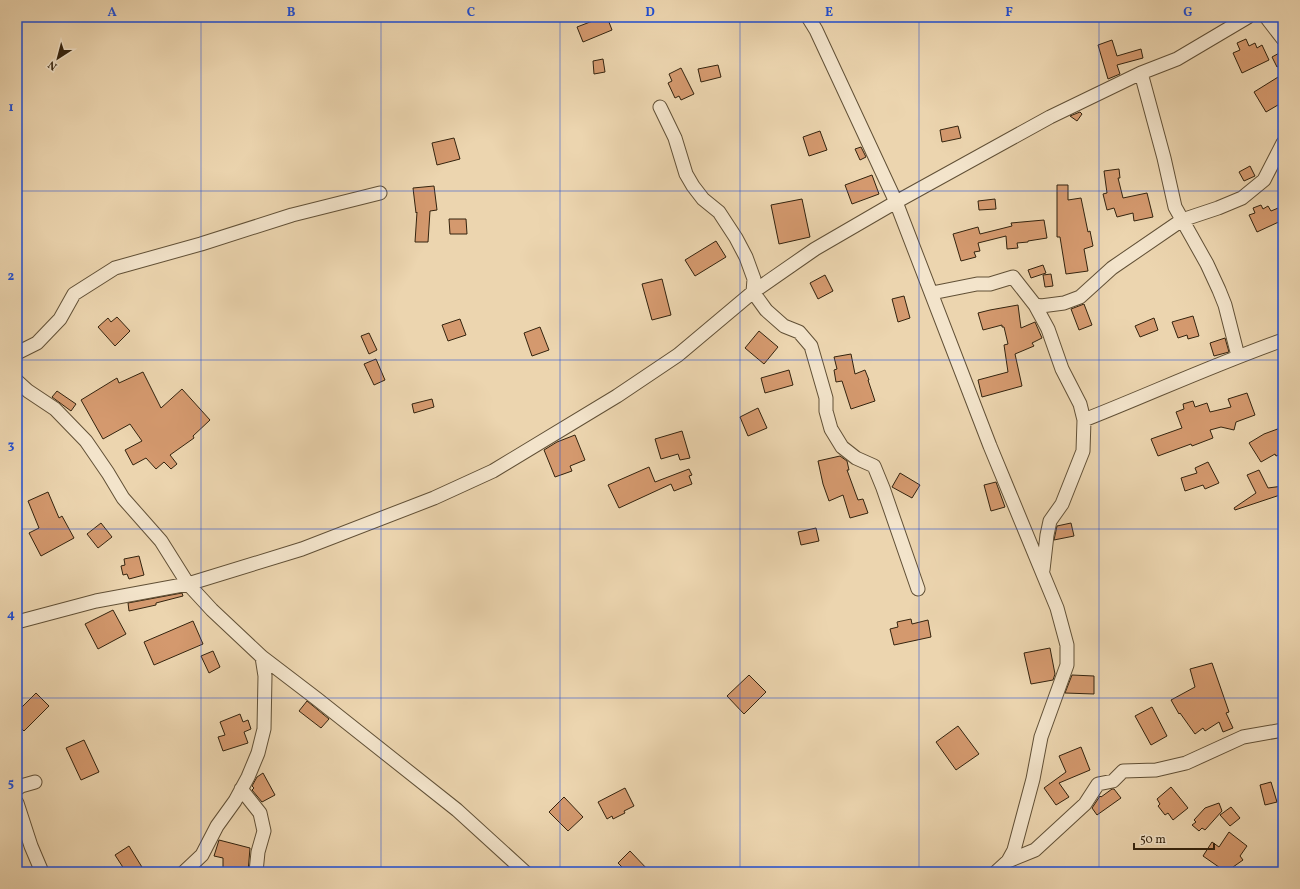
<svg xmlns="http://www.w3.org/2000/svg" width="1300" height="889" viewBox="0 0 1300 889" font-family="Vollkorn,serif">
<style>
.building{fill:#d4996e;stroke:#33230e}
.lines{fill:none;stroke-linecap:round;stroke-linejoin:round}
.minor-casing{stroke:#615036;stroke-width:15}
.minor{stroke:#f3e4cb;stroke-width:13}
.grid{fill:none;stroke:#1d4ed8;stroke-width:1;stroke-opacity:0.55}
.neatline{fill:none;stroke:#1d4ed8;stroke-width:1.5}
.grid-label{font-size:13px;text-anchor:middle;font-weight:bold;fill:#1d4ed8}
</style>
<rect width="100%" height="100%" fill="#ecd5af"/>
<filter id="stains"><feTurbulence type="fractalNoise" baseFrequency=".005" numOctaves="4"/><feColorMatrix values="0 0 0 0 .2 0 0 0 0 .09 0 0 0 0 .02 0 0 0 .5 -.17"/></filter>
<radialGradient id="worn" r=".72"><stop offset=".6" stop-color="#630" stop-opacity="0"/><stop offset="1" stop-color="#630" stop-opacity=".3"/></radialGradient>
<path class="building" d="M603 17H607L612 30 583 42 577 27Z
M1246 39 1249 46 1255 43 1257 48 1262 45 1269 60 1242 73 1233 53 1240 50 1237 43Z
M1112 40 1117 56 1141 49 1143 58 1117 65 1120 74 1108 79 1098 45Z
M1283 51V64L1277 67 1272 57Z
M603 59 605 72 594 74 593 61Z
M718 65 721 77 701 82 698 69Z
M681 68 694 94 681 100 679 96 675 98 668 83 672 81 669 74Z
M1283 74V102L1266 112 1254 92Z
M1080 112 1082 114 1077 121 1070 116Z
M958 126 961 138 942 142 940 130Z
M820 131 827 150 809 156 803 137Z
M454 138 460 159 437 165 432 143Z
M861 147 866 157 860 160 855 149Z
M1250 166 1255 176 1244 181 1239 172Z
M1119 169 1120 178H1118L1123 198 1147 193 1153 217 1134 221 1133 213 1117 217 1114 208 1107 210 1103 194 1107 193 1104 171Z
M872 175 879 194 852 204 845 185Z
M1057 185H1068V200L1081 198 1088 232 1090 231 1093 246 1084 249 1088 271 1066 274 1060 237H1057Z
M434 186 437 210 430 211 428 242H415L417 212 416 213 413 188Z
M802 199 810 237 779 244 771 205Z
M995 199 996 209 979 210 978 201Z
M1261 205 1263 209 1268 206 1271 211 1283 206V220L1257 232 1249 215 1255 213 1253 208Z
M449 219H466L467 234H450Z
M1044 220 1047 238 1028 241V242L1017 243 1018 248 1007 249 1006 236 978 243 980 251 974 252 976 257 961 261 953 234 978 227 980 234 1012 226 1011 223Z
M716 241 726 257 695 276 685 260Z
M1043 265 1046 273 1031 278 1028 270Z
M1051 274 1053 286 1045 287 1043 275Z
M825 275 833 291 818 299 810 283Z
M662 279 671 315 652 320 642 284Z
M904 296 910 318 898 322 892 299Z
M1084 304 1092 325 1079 330 1071 309Z
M1018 305 1021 328 1035 322 1042 338 1032 343 1034 346 1015 354 1022 386 982 397 978 380 1008 372 1004 345 1008 344 1004 327H1002V325L983 330 978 313 990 310Z
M1193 316 1199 336 1188 339 1187 335 1178 338 1172 322Z
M117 317 130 331 115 346 98 327 108 318 111 322Z
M1154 318 1158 330 1140 337 1135 326Z
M460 319 466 335 448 341 442 325Z
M540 327 549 350 532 356 524 333Z
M759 331 778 347 764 364 745 348Z
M369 333 377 350 369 354 361 336Z
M1225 338 1229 352 1214 356 1210 343Z
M851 354 855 374 865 370 869 380H868L875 401 851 409 842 381 836 382 834 370 837 369 834 357Z
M376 359 385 380 374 385 364 364Z
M789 370 793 385 765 393 761 378Z
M143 372 161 408 182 389 210 420 193 436 194 438 170 455 177 464 171 469 164 462 156 469 146 458 133 465 125 450 142 441 130 424 103 439 81 400 117 378 119 383Z
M57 391 76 404 71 411 52 397Z
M1247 393 1255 415 1236 422 1234 430 1221 427 1210 430 1213 438 1192 446 1191 444 1158 456 1151 439 1182 428 1176 412 1184 409 1183 404 1193 401 1195 407 1207 403 1210 412 1231 407 1228 399Z
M432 399 434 407 414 413 412 404Z
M758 408 767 428 748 436 740 417Z
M1283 427V453L1276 456 1275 454 1261 462 1249 443 1264 434Z
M682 431 690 458 680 460 678 454 661 459 655 439Z
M575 435 585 460 570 466 572 471 555 477 544 450 557 442Z
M840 456 847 461 849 470H847L858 500 863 499 868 513 850 518 843 495 829 501 823 484 818 461Z
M1208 462 1219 483 1205 489 1203 485 1185 491 1181 478 1197 473 1195 468Z
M649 467 655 482 689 469 692 475 689 476 692 484 674 491 671 484 619 508 608 485Z
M1259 470 1268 488 1283 486V494L1235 510 1234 508 1256 493 1247 475Z
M900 473 920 485 912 498 892 487Z
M996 482 1005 507 991 511 984 485Z
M48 492 59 518 62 516 74 538 41 556 29 533 39 528 28 501Z
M101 523 112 537 98 548 87 534Z
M1071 523 1074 536 1054 540 1057 526Z
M816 528 819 541 801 545 798 532Z
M139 556 144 575 129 579 127 574 123 575 121 566 125 565 124 559Z
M182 593 183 596 156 603V605L129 611 128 603Z
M113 610 126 634 98 649 85 624Z
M911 619 912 624 928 620 931 637 894 645 890 629 898 627 897 622Z
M193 621 203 644 154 665 144 642Z
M1050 648 1055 674 1053 680 1031 684 1024 653Z
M213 651 220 667 209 673 201 656Z
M1212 663 1229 712 1226 713 1233 728 1223 732 1219 722 1205 731 1203 728 1195 734 1180 713 1179 714 1171 700 1195 687 1190 669Z
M749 675 766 692 744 714 727 696Z
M1072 675 1094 676V694L1065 693Z
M36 693 49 706 24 731 17 724V712Z
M307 701 329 719 321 728 299 711Z
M1152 707 1167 736 1151 745 1135 716Z
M240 714 243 722 248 720 251 729 244 732 248 743 223 751 218 737 225 735 220 722Z
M958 726 979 754 956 770 936 742Z
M84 740 99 772 81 780 66 748Z
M1081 747 1090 770 1059 783 1069 797 1056 805 1044 788 1066 772 1059 756Z
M263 773 275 795 262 802 252 790 254 788 252 786 257 777Z
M1271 782 1277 802 1265 805 1260 785Z
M1171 787 1188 808 1173 820 1168 813 1165 815 1158 806 1160 804 1157 799Z
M625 788 634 806 624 811 625 813 613 819 612 816 607 819 598 802Z
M1112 789H1114L1121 798 1097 815 1092 808 1100 796 1101 797Z
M564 797 583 817 568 831 549 812Z
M1219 803 1222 811 1205 830 1202 828 1199 831 1192 825 1196 822 1194 820 1205 808Z
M1231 807 1240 818 1230 826 1220 815Z
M1229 832 1247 846 1240 856 1243 860 1226 872 1203 856 1212 842 1219 847Z
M219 840 250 848 248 872H223V858L214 856Z
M129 846 145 872H126L115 855Z
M630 851 650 872H627L618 863Z"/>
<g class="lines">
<defs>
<path id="minor" d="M808 17 816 30 896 202 990 446 1057 608 1067 645V665L1041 737 1033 779 1014 850 1008 861 996 872
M1266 17 1283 39
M1141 73 1164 158 1175 207 1207 264 1219 290 1225 305 1238 356
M660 107 675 138 686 174 693 186 703 199 719 212 736 238 746 257 754 279 753 292 766 310 784 326 799 332 811 346 826 398V411L831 429 842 447 856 458 874 466 883 488 918 589
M932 293 977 284H990L1013 277 1035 305 1048 329 1062 369 1080 404 1084 420 1083 451 1062 504 1050 521 1047 535 1043 570
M1035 305 1041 306 1064 303 1080 297 1112 268 1182 220 1218 208 1242 198 1264 180 1283 143
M17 353 37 343 60 319 74 294 115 268 201 244 292 215 380 193
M17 381 28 391 55 409 86 441 108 473 123 498 161 541 188 584 212 610 262 657 317 699 457 810 525 872
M1084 420C1150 394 1215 364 1283 340
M17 622 96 601 188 584 302 549 434 498 493 471 617 396 678 355 753 292 815 249 896 202 1050 117 1141 73 1177 59 1248 17
M17 789 21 786 35 782
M241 789 260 813 264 831 258 852 256 872
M17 803 31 846 42 872
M1008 861 1035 850 1085 804 1098 784 1113 781 1123 771 1156 770 1186 763 1243 737 1283 730
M184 872 202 855 217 826 235 801 248 777 258 753 264 729 265 676 262 657"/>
</defs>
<use href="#minor" class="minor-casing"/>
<use href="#minor" class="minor"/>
</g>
<path class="grid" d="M201 17V872M381 17V872M560 17V872M740 17V872M919 17V872M1099 17V872M17 191H1283M17 360H1283M17 529H1283M17 698H1283"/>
<rect width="1300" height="889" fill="none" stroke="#ecd5af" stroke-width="44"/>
<g transform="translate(58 58) rotate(216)" stroke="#f3e4cb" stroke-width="3" paint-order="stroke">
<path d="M0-3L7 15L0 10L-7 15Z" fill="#33230e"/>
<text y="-6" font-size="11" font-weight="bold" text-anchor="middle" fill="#33230e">N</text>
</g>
<path d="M1134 843v6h80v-6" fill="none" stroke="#33230e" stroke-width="2"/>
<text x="1140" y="843" font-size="12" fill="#33230e" stroke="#f3e4cb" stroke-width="3" paint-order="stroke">50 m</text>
<rect x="22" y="22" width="1256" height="845" class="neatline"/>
<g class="grid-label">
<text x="112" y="16">A</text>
<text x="291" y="16">B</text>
<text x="471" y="16">C</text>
<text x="650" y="16">D</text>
<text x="829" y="16">E</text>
<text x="1009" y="16">F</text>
<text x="1188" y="16">G</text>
<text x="11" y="111">1</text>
<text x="11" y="280">2</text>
<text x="11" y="449">3</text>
<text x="11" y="618">4</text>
<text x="11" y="787">5</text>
</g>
<rect width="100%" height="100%" filter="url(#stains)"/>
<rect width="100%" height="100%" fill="url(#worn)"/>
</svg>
